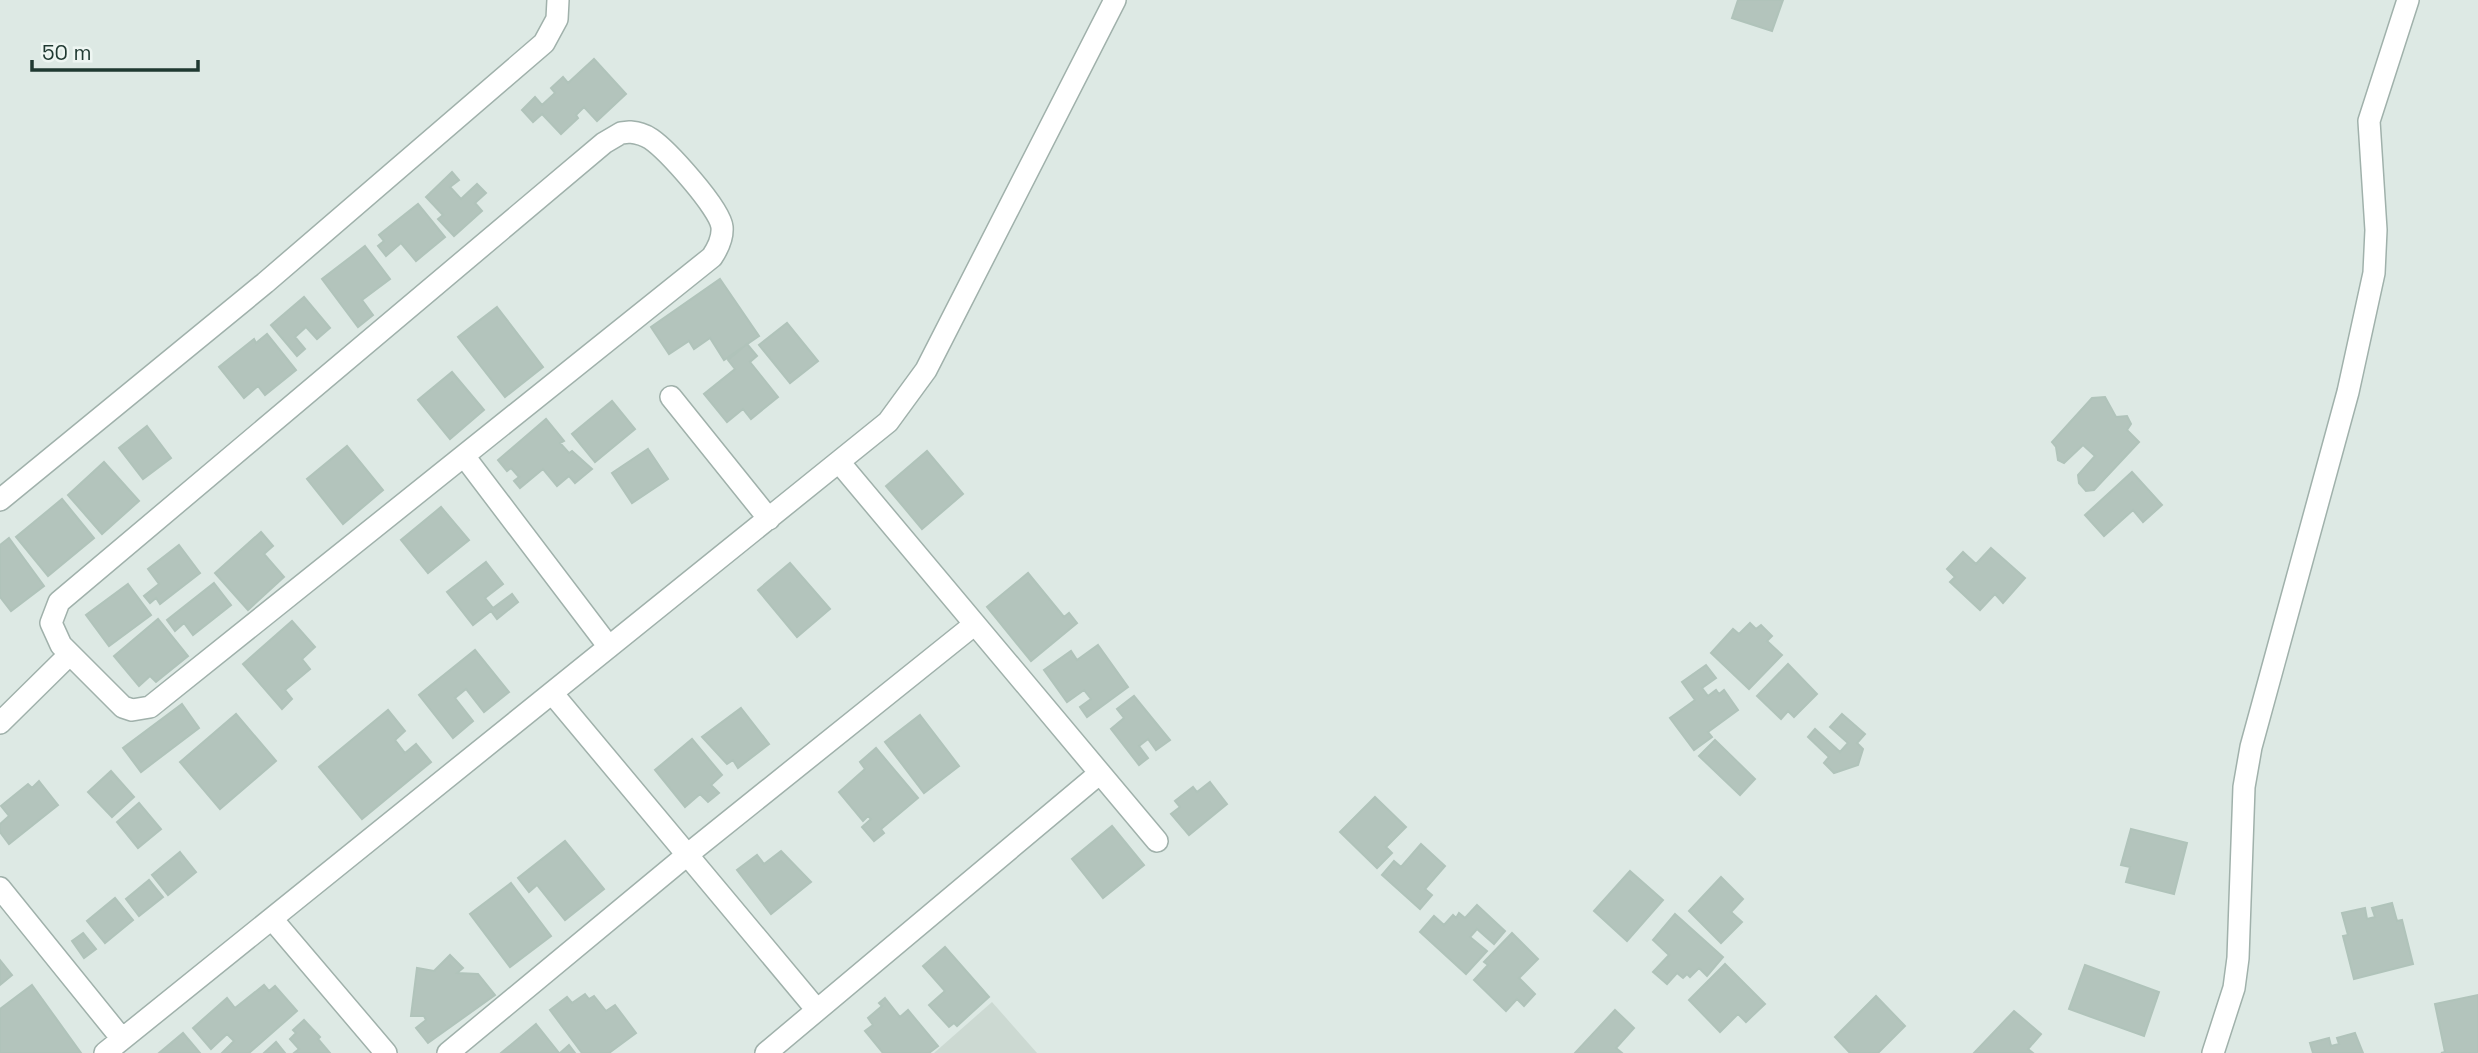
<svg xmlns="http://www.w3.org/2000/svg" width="2478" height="1053" viewBox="0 0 2478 1053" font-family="'Space Grotesk',sans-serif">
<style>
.built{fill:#ccd9d2}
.building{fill:#b3c4bc;stroke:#b0c3ba;stroke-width:2}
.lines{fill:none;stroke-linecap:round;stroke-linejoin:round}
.minor-casing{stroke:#a0b1ab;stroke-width:24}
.minor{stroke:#fff;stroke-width:21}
</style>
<rect width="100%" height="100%" fill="#dde9e4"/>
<path class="built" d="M992 1002 1037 1053H934Z"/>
<path class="building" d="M1738 0H1783L1772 31 1732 18Z
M594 59 626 94 597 121 584 107 576 115 578 118 561 134 542 114 533 122 522 110 535 97 542 105 555 93 551 88 563 77 568 83Z
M452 172 459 180 450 187 461 199 477 184 486 193 475 203 482 211 454 236 438 219 443 215 426 197Z
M418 204 445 237 416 261 401 243 386 256 378 246 384 241 379 235Z
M365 246 390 279 362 300 373 315 358 327 322 279Z
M720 279 759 336 724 360 710 338 694 349 689 341 669 354 651 327Z
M304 297 330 328 317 339 306 327 295 337 305 349 297 356 271 325Z
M497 307 543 367 505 397 458 337Z
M787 323 818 361 790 383 759 345Z
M267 334 296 370 265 395 258 386 244 398 219 367 254 339 256 343Z
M747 344 757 356 750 362 778 397 751 419 743 409 727 422 704 394 735 369 728 360Z
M452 372 484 410 450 439 418 400Z
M2105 397 2116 417 2127 416 2131 424 2127 430 2139 442 2094 490 2086 491 2079 483 2078 475 2095 456 2083 445 2064 463 2058 460 2056 447 2052 442 2092 398Z
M612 401 635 429 595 462 572 434Z
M546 419 564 441 560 443 569 453 572 451 592 469 575 483 569 476 557 486 543 469 520 488 514 481 519 477 511 468 507 471 498 460Z
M147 426 171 458 143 479 119 448Z
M347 446 383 490 343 524 307 479Z
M648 449 668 479 632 503 612 473Z
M927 451 963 494 922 529 886 486Z
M104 462 139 501 102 534 68 495Z
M2132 472 2162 505 2143 522 2133 510 2104 536 2085 515Z
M62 499 94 538 48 576 16 537Z
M441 507 469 540 428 573 401 540Z
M261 532 273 546 264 554 284 577 248 610 215 573Z
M9 538 44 586 11 611 0 597V545Z
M179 545 200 573 160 604 156 598 150 603 144 596 159 584 148 569Z
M1991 548 2025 578 2003 603 1995 594 1980 610 1950 582 1955 577 1947 569 1963 552 1976 564Z
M486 562 503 584 485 598 493 608 512 594 518 602 497 619 491 611 473 625 447 592Z
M790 563 830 609 797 637 758 590Z
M1028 573 1064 617 1069 613 1077 623 1031 661 987 607Z
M214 583 231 605 193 635 184 623 175 631 167 620Z
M128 584 151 615 109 646 86 615Z
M158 619 188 656 156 682 150 676 139 686 114 656Z
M292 621 315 647 302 659 310 669 285 690 292 699 282 709 243 664Z
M1750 623 1756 629 1761 625 1772 636 1767 641 1782 655 1749 689 1711 653 1733 629 1739 634Z
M1098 645 1128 687 1087 717 1080 707 1091 699 1084 690 1067 702 1044 670 1071 651 1077 660Z
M475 650 509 692 484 712 466 689 455 698 473 721 453 738 419 695Z
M1788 664 1817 694 1794 717 1788 711 1781 719 1757 696Z
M1706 665 1716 678 1702 688 1708 696 1716 690 1719 694 1724 690 1738 710 1708 732 1712 737 1694 750 1670 718 1695 700 1682 682Z
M1134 696 1170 740 1156 750 1148 739 1139 746 1148 758 1139 765 1111 729 1124 718 1117 709Z
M182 704 199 728 141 772 123 748Z
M741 708 769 744 738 768 733 760 727 764 702 737Z
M388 710 405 731 395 740 405 753 416 744 431 762 362 819 319 767Z
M236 714 276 761 220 809 180 762Z
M1842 714 1865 734 1857 743 1863 749 1858 765 1834 773 1824 763 1829 757 1808 737 1815 729 1840 752 1848 743 1830 727Z
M920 715 959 766 924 793 885 742Z
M692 739 722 775 711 785 719 793 708 802 700 794 685 807 655 770Z
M1715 740 1755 779 1740 795 1699 756Z
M876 748 918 798 881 829 884 833 874 841 862 827 871 819 868 816 863 821 839 792 865 769 860 762Z
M111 771 134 797 112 817 88 792Z
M39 781 58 805 9 844 0 832V824L9 816 1 806 28 784 32 788Z
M1210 782 1227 804 1189 835 1171 814 1180 807 1175 801 1193 787 1197 792Z
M1375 797 1406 827 1386 847 1392 853 1377 868 1340 832Z
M139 803 161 829 138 848 117 822Z
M1112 826 1144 865 1103 898 1072 859Z
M2131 829 2187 843 2174 894 2126 882 2130 867 2121 865Z
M565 841 604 889 565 920 537 885 529 892 518 878Z
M1421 844 1445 866 1425 889 1432 895 1420 909 1382 875 1394 861 1401 867Z
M781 851 811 882 771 914 737 870 757 855 764 864Z
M180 852 196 872 168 895 152 875Z
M1630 871 1663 900 1627 941 1594 911Z
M1721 877 1743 899 1731 912 1742 922 1721 943 1689 911Z
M149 880 163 897 139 916 126 899Z
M511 883 551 936 510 967 470 914Z
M115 898 133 920 105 943 87 921Z
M2392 903 2397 921 2402 920 2413 964 2354 979 2343 936 2348 935 2342 913 2365 908 2367 919 2375 917 2372 908Z
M1477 905 1505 931 1494 944 1477 929 1470 937 1487 951 1466 974 1420 932 1434 916 1444 925 1453 915 1456 918 1459 913 1465 918Z
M1675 914 1723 957 1707 976 1699 968 1690 977 1687 974 1683 978 1677 973 1667 984 1653 972 1669 955 1653 940Z
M83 933 96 949 84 958 72 941Z
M1512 933 1538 959 1519 978 1535 994 1524 1006 1517 999 1506 1011 1474 980 1488 965 1484 962Z
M945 947 989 997 957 1026 954 1023 949 1027 929 1005 945 991 923 966Z
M450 955 463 968 457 973 478 974 495 995 428 1043 416 1028 426 1020 424 1016H411L417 968 434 971Z
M0 960 12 975 0 985Z
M1725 964 1765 1004 1746 1022 1738 1014 1720 1032 1689 1000Z
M2085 965 2159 992 2144 1036 2069 1009Z
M32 985 81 1053H0V1009Z
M264 985 269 991 275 986 297 1011 249 1053H222L234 1041 227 1034 211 1049 193 1028 227 998 235 1008Z
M585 994 589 999 594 996 606 1011 615 1005 636 1033 609 1053H582L550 1010 567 997 572 1003Z
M2478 995V1053H2441L2445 1052 2435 1004Z
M1876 996 1905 1026 1878 1053H1850L1835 1037Z
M885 998 900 1017 908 1010 938 1046 929 1053H883L865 1031 873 1025 868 1018 882 1006 879 1003Z
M1615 1010 1634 1028 1616 1048 1622 1053H1575Z
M2014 1011 2041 1034 2028 1049 2033 1053H1974Z
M304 1020 320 1037 318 1039 330 1053H294L299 1049 290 1039 296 1033 293 1030Z
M536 1024 559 1053H501Z
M183 1033 200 1053H159Z
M2355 1033 2363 1053H2313L2310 1043 2329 1038 2331 1046 2339 1044 2337 1038Z
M276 1042 285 1053H264Z
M569 1045 575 1053H560Z"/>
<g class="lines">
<defs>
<path id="minor" d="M630 132C638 133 644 134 651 139 667 150 720 208 722 227 723 238 718 248 712 257L150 707 132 710 123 707 61 645 51 623 59 602 604 143 621 133Z
M671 397 769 519
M464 456 609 647
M839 462 1157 841
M0 500 265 283 544 43 557 19 558 0
M552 693 817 1010
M0 723 70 654
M0 888 122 1039
M272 919 386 1053
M105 1053 888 422 926 370 1115 0
M448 1053 687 855 975 624
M766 1053 1100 773
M2213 1053 2234 988 2238 958 2244 787 2251 747 2348 392 2374 273 2376 230 2369 121 2408 0"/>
</defs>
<use href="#minor" class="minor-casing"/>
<use href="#minor" class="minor"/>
</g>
<path d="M32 60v10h166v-10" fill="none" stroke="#1f3931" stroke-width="3.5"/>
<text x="42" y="60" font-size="21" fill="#1f3931" stroke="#eef6f2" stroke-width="5" paint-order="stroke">50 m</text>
</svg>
